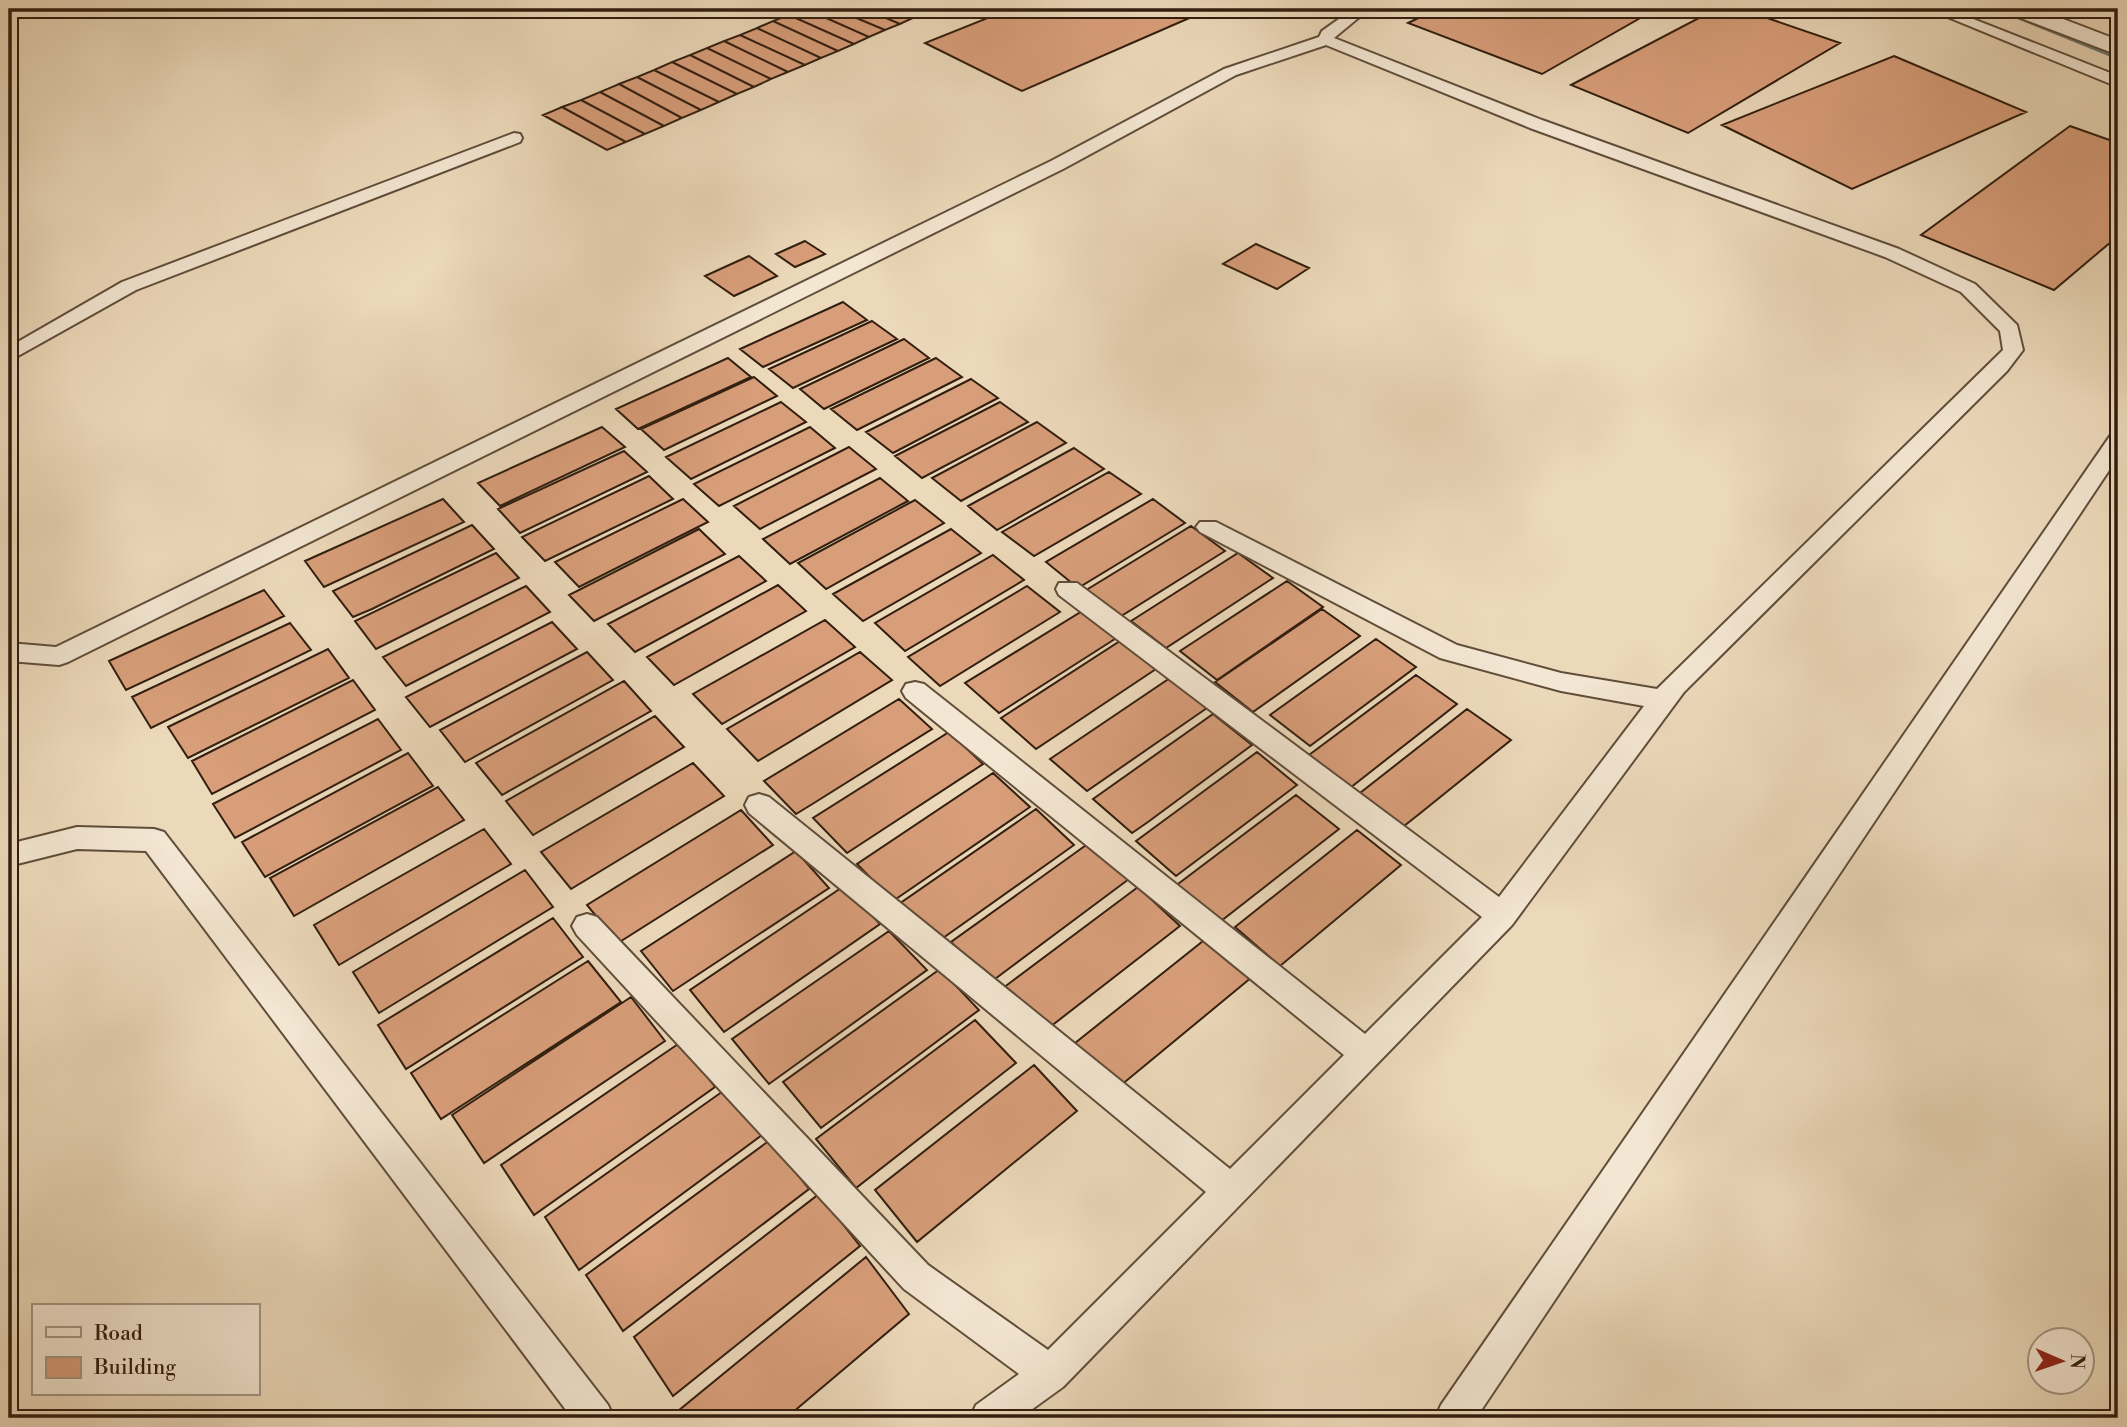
<svg xmlns="http://www.w3.org/2000/svg" width="2127" height="1427" viewBox="0 0 2127 1427" font-family="'Libre Bodoni',serif">
<style>
.lines{fill:none;stroke-linecap:round;stroke-linejoin:round}
.stream{fill:#6f7c71;fill-rule:evenodd}
.building{fill:#d89e7a;stroke:#311e0f;stroke-width:2}
.service-casing{stroke:#604d3a;stroke-width:4}
.tertiary-casing{stroke:#604d3a;stroke-width:4}
.service{fill:#f3e6d2;fill-rule:evenodd}
.tertiary{fill:#f3e6d2;fill-rule:evenodd}
</style>
<rect width="100%" height="100%" fill="#ecd9ba"/>
<filter id="stains"><feTurbulence type="fractalNoise" baseFrequency=".00286" numOctaves="4"/><feColorMatrix values="0 0 0 0 .2 0 0 0 0 .09 0 0 0 0 .02 0 0 0 .5 -.17"/></filter>
<radialGradient id="worn" r=".72"><stop offset=".6" stop-color="#630" stop-opacity="0"/><stop offset="1" stop-color="#630" stop-opacity=".3"/></radialGradient>
<g class="lines">
<path class="stream" d="M1993 9H2006L2118 53V60Z"/>
</g>
<path class="building" d="M806 9H835L885 30 869 37Z
M806 9 869 37 854 44 789 15Z
M835 9H865L900 24 885 30Z
M865 9H896L915 17 900 24Z
M896 9H926L930 10 915 17Z
M1010 9H1210L1022 91 925 43Z
M1437 9H1656L1542 74 1408 23Z
M1716 9H1741L1840 43 1688 133 1571 85Z
M789 15 854 44 838 51 773 21Z
M773 21 838 51 821 58 757 28Z
M757 28 821 58 805 65 740 35Z
M740 35 805 65 788 72 724 41Z
M724 41 788 72 771 79 707 48Z
M707 48 771 79 754 87 690 55Z
M690 55 754 87 737 94 672 62Z
M1894 56 2026 112 1852 189 1722 125Z
M672 62 737 94 719 102 654 70Z
M654 70 719 102 701 110 637 77Z
M637 77 701 110 682 118 619 84Z
M619 84 682 118 664 126 600 92Z
M600 92 664 126 645 134 581 100Z
M581 100 645 134 626 142 562 107Z
M562 107 626 142 607 150 543 115Z
M2070 126 2118 143V236L2054 290 1921 235Z
M805 241 825 254 795 267 776 254Z
M1256 244 1309 268 1277 289 1223 264Z
M749 256 777 276 734 296 705 276Z
M843 302 867 320 763 367 740 349Z
M872 321 897 339 793 388 769 369Z
M904 339 929 358 824 409 800 389Z
M728 358 751 377 638 429 616 409Z
M936 358 962 377 857 430 831 409Z
M754 377 777 396 664 450 641 429Z
M971 379 998 398 893 453 866 432Z
M781 402 806 422 691 479 666 457Z
M1000 402 1028 422 922 478 895 456Z
M1037 422 1066 443 961 501 932 478Z
M602 427 625 447 500 506 478 483Z
M810 427 835 448 719 506 694 484Z
M849 447 876 469 760 529 734 506Z
M1074 448 1104 469 997 530 968 506Z
M624 451 647 472 520 533 498 509Z
M1109 472 1141 494 1034 556 1002 532Z
M649 476 673 499 545 561 522 537Z
M880 478 908 501 790 564 763 539Z
M443 499 464 522 324 587 305 561Z
M683 499 708 522 579 587 555 562Z
M1153 499 1185 523 1078 588 1046 562Z
M915 500 944 523 826 589 798 563Z
M472 525 494 549 372 609 353 617 333 591Z
M1191 526 1225 551 1118 618 1083 592Z
M699 529 725 554 594 621 569 595Z
M951 529 981 553 863 621 833 594Z
M496 553 519 578 376 649 355 621Z
M1238 553 1273 578 1166 648 1131 621Z
M993 555 1024 580 905 651 875 623Z
M739 556 766 581 635 652 608 624Z
M1287 581 1323 607 1217 680 1180 651Z
M778 585 806 611 674 685 647 657Z
M526 586 550 612 406 686 383 657Z
M1027 586 1060 612 940 686 908 657Z
M264 590 284 616 126 690 109 661Z
M1322 609 1360 636 1253 712 1215 682Z
M1084 610 1118 637 999 713 965 683Z
M825 620 855 647 722 724 693 694Z
M552 622 577 649 430 727 406 697Z
M290 623 311 650 151 728 132 697Z
M1376 639 1416 667 1310 746 1270 715Z
M1120 641 1156 669 1036 749 1001 718Z
M328 649 349 678 188 758 168 727Z
M587 652 613 680 465 762 440 730Z
M860 652 892 680 758 761 727 729Z
M1416 675 1457 704 1350 788 1309 755Z
M1170 678 1207 708 1087 791 1050 759Z
M353 680 375 710 212 794 192 761Z
M624 681 651 711 502 795 476 763Z
M899 699 932 729 814 803 796 814 764 781Z
M1467 709 1511 740 1418 815 1404 826 1360 793Z
M1213 714 1252 745 1148 822 1132 833 1093 799Z
M655 716 684 747 533 835 506 801Z
M378 719 401 750 235 838 213 804Z
M949 732 983 764 847 853 813 818Z
M1257 752 1297 785 1176 876 1136 841Z
M408 753 433 786 265 877 242 842Z
M693 763 724 796 571 889 541 852Z
M993 773 1030 807 893 901 857 864Z
M438 787 464 820 294 916 270 878Z
M1296 795 1339 829 1216 925 1174 887Z
M1036 809 1074 845 936 943 899 904Z
M741 810 773 845 618 943 587 905Z
M484 829 511 864 339 965 314 925Z
M1357 830 1401 865 1280 966 1235 927Z
M1089 843 1129 879 991 982 951 942Z
M796 851 829 888 673 991 641 951Z
M525 870 553 907 379 1013 353 972Z
M844 886 880 924 724 1032 690 990Z
M1138 887 1180 926 1041 1034 999 991Z
M553 918 583 957 406 1069 378 1025Z
M889 931 927 970 769 1084 732 1039Z
M1208 937 1252 977 1114 1091 1070 1047Z
M588 961 621 1002 441 1119 411 1073Z
M940 969 979 1010 821 1128 783 1082Z
M631 997 665 1041 484 1163 452 1115Z
M975 1020 1016 1063 856 1188 816 1139Z
M681 1042 715 1087 534 1215 501 1165Z
M1034 1065 1077 1111 917 1242 875 1190Z
M726 1089 762 1135 579 1270 545 1217Z
M770 1140 809 1189 623 1331 586 1275Z
M819 1194 860 1246 673 1396 634 1337Z
M866 1257 909 1314 786 1418H683L678 1411Z"/>
<g class="lines">
<defs>
<path id="service" d="M1353 9H1369L1334 38 1542 120 1899 249 1975 284 2017 325 2023 350 2007 371 1684 692 1512 925 1063 1387 1020 1418H970L976 1405 1019 1374 904 1289 577 935 572 926 577 917 587 914 597 917 928 1265 1048 1350 1206 1192 749 813 745 805 749 797 759 794 769 797 1230 1169 1344 1055 906 698 902 691 906 684 915 682 924 684 1365 1034 1482 917 1059 595 1056 589 1059 583H1077L1499 897 1644 706 1561 691 1440 658 1200 532 1196 527 1200 522H1216L1457 645 1561 673 1657 689 2003 350 2000 331 1961 292 1885 257 1530 128 1326 45 1236 75 1063 169 68 662 59 665 9 661V643L56 647 1051 161 1224 69 1319 37 1322 31Z
M1928 9H1948L2118 76V87Z
M514 133 520 134 522 138 520 142 136 290 9 361V347L122 282Z
M2118 434V457L1476 1418H1435L1441 1405 2110 436Z
M77 827 154 829 164 832 608 1405 614 1418H572L146 851 77 849 9 866V844Z"/>
<path id="tertiary" d="M2007 9H2037L2118 40V55L2010 14Z"/>
</defs>
<use href="#service" class="service-casing"/>
<use href="#tertiary" class="tertiary-casing"/>
<use href="#service" class="service"/>
<use href="#tertiary" class="tertiary"/>
</g>
<rect width="2127" height="1427" fill="none" stroke="#ecd9ba" stroke-width="35"/>
<rect x="10" y="10" width="2106" height="1406" fill="none" stroke="#311e0f" stroke-width="3.5"/>
<rect x="18" y="18" width="2092" height="1392" fill="none" stroke="#311e0f" stroke-width="2"/>
<rect x="32" y="1304" width="228" height="91" fill="#f3e6d2" stroke="#a59684" stroke-width="2"/>
<rect x="46" y="1327" width="35" height="10" fill="#f3e6d2" stroke="#a59684" stroke-width="2"/>
<text x="94" y="1340" font-size="21" fill="#311e0f">Road</text>
<rect x="46" y="1357" width="35" height="21" fill="#d89e7a" stroke="#a59684" stroke-width="2"/>
<text x="94" y="1374" font-size="21" fill="#311e0f">Building</text>
<g transform="translate(2061 1361) rotate(92)"><circle r="33" fill="#f3e6d2" stroke="#a59684" stroke-width="2"/>
<path d="M0-5L12 26L0 18L-12 26Z" fill="#8f2418"/>
<text y="-10" font-size="19" font-weight="bold" text-anchor="middle" fill="#311e0f">N</text>
</g>
<rect width="100%" height="100%" filter="url(#stains)"/>
<rect width="100%" height="100%" fill="url(#worn)"/>
</svg>
